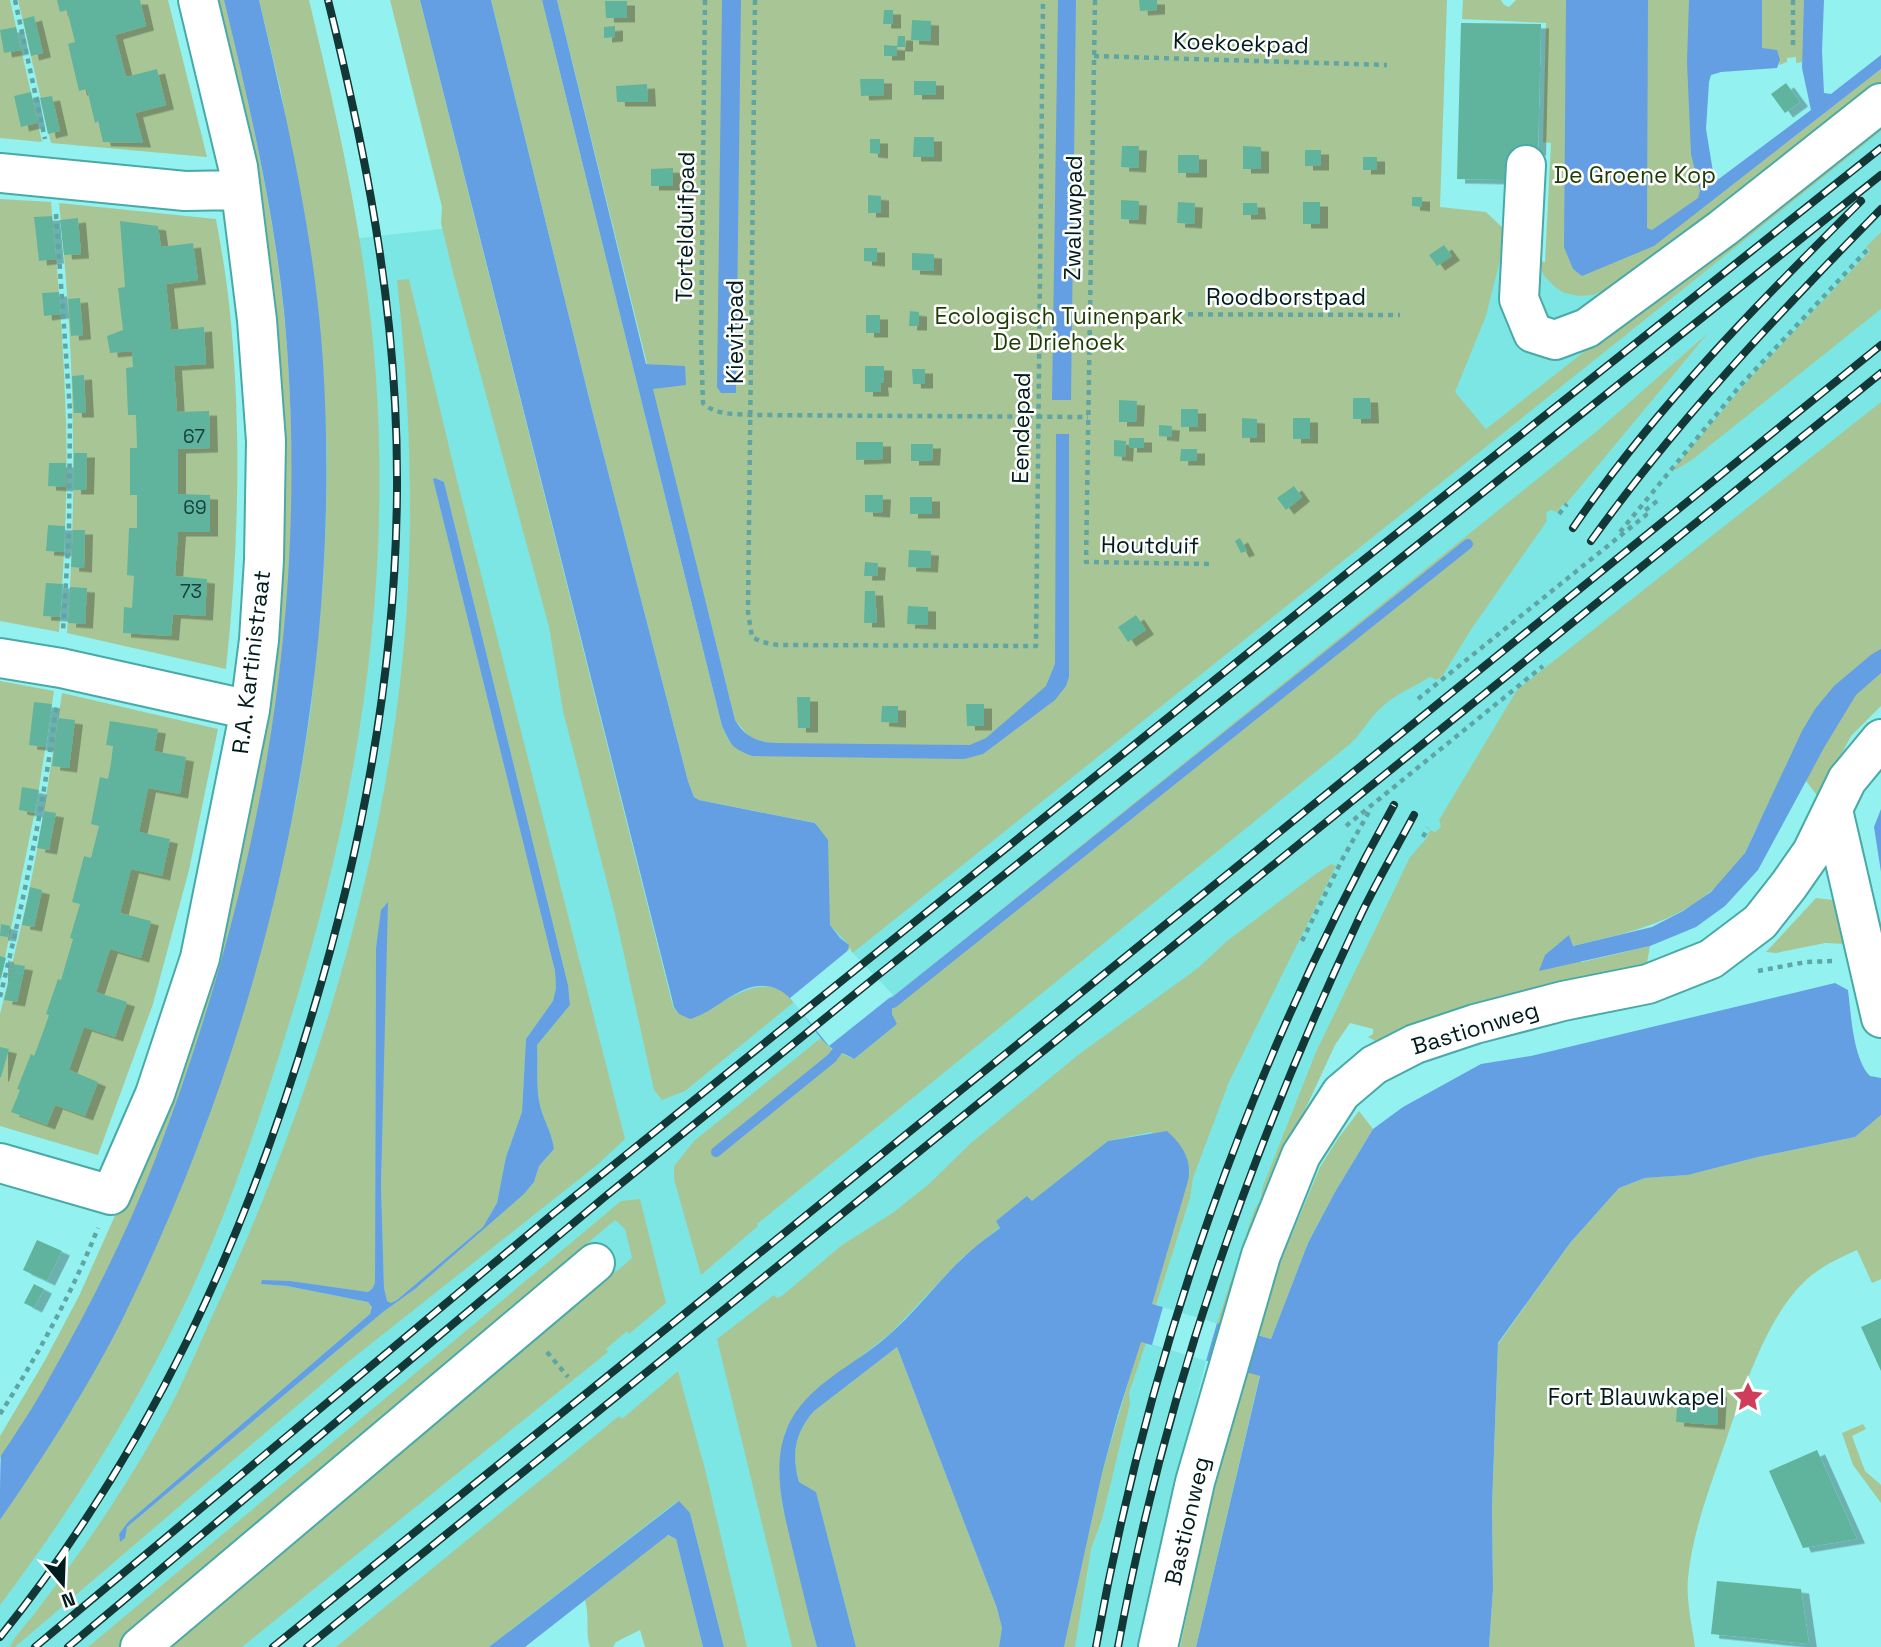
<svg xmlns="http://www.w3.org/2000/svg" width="1881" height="1647" viewBox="0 0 1881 1647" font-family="'Space Grotesk',sans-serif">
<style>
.built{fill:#7ce6e4}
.green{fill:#a8c695;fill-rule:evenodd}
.water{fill:#659fe3}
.pier{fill:#93f1ef}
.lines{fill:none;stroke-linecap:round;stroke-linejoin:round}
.stream{stroke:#659fe3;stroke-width:10}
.building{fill:#60b49d;filter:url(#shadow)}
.minor-casing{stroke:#49a9a7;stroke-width:42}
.path{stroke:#5fa5a4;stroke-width:4.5;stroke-dasharray:5 5;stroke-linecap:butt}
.minor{stroke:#fff;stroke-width:38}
.rail-casing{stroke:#133636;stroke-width:8}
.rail{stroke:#fff;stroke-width:5;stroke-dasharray:16;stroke-linecap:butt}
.labels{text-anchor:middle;stroke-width:5;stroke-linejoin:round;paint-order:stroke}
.number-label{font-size:19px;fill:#18413c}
.street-label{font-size:23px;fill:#001b1b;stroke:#fff}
.park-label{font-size:23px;fill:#1e3b02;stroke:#fff}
.poi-label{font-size:23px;fill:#001b1b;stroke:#fff;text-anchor:end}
</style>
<defs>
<filter id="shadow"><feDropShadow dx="8" dy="4.5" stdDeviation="0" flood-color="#0004"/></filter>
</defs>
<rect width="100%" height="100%" fill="#93f1ef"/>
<path class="built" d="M1881 69V649L1341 1021 1323 1054 1206 1361 1164 1531 1140 1647H724L685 1505 489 1647H0V1552L131 1340 333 241 476 225 672 1002 1491 258 1573 269 1654 246Z"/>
<path class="green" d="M0 0H10L42 142 0 138Z
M18 0H168L207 157 51 143Z
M210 0H224C253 118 280 239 288 361 293 444 295 529 287 613 259 901 164 1218 0 1459V1436L44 1362 79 1296 139 1162 271 639Z
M259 0H309C339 125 367 249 376 377 391 598 357 803 292 1014 263 1109 232 1203 190 1293 138 1404 74 1507 0 1605V1520L76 1403 163 1231 206 1125 242 1012 270 916 297 796 311 709 323 583 326 520 327 452 322 359 281 92Z
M390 0H420L673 1007 679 1014 694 1018C724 1003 766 966 794 1002L685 1091 662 1100 654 1090 615 914 563 711 549 627 453 273 441 223 442 207Z
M491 0H542L722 726 730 743H769L750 738 735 720 652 388 685 367 647 364 557 0H1447L1440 207 1486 212 1507 232 1486 316 1455 392 1486 429 1881 118V131L850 955 847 952 848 944 830 925 816 823 699 800 694 797 688 781 592 410Z
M1463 0H1501L1504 5 1509 7 1516 0H1817L1802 62 1796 63V57L1787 58V62L1779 65 1780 60 1701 67 1710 195 1696 213 1881 69V91L1651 272 1593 295 1580 296 1564 293 1555 287 1545 277 1536 260 1545 262 1551 143 1543 142 1546 23 1462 19Z
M0 199 51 202C58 275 64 349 66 422 68 492 64 562 59 632L0 621Z
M59 203 216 219C221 247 226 275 229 303 242 424 239 547 226 669L67 633C78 489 74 346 59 203Z
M1881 232V309L1693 459 1676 470 1674 468 1750 378 1870 251 1866 247Z
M409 279 456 476 625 1139 597 1165 348 1362 15 1647H10C14 1637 26 1624 35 1613 48 1596 61 1578 74 1560 108 1513 140 1463 168 1411 185 1379 199 1345 214 1312 317 1092 396 831 408 587 413 484 408 382 397 280ZM435 478 444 482 568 985 570 1005 537 1045C538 1063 536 1083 539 1101 542 1118 552 1132 554 1149L539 1166 534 1182 524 1194 415 1289 383 1312 127 1527 120 1542 119 1534 128 1522 370 1314 372 1307 368 1302 287 1286 261 1284 289 1281 368 1292 372 1289 375 1283 376 948 387 902 381 1186 384 1288 387 1301 391 1303 397 1300 483 1227 497 1203 506 1157 522 1112 526 1039 553 1001 556 988 555 971 433 479Z
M1708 333 1566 504 1564 503 1557 512 1551 510 1546 513 1547 521 1472 628 1443 675 1437 680 1430 677C1414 687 1397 693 1383 706 1369 718 1363 732 1350 744L757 1224 758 1226 701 1275 674 1179V1166L694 1141 822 1037 830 1048 854 1059 897 1024 892 1014 890 997 895 995 1597 431Z
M1881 402V706L1851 736 1819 798 1796 768C1783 788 1768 807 1757 827 1752 836 1749 847 1743 856 1699 918 1642 930 1572 946L1569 936 1545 955 1582 962 1650 946 1646 969 1379 1043 1368 1037 1373 1034V1029L1350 1023 1335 1045 1298 1125 1221 1325 1217 1323 1255 1208 1260 1201 1263 1186 1316 1052 1410 857 1426 839 1430 830 1435 832 1441 827 1439 820 1517 690Z
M0 681 54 691 37 801 0 982Z
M62 693 218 729 189 870 153 1004 98 1155 0 1126V1014L26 906 41 830Z
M1331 864 1336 866 1229 1082 1193 1178 1190 1198 1156 1305 1152 1304 1190 1172 1186 1155 1151 1132 1108 1141 1032 1201 1027 1196 996 1221 1000 1227 962 1258 891 1333 811 1395 801 1405 785 1432 779 1472 782 1504 817 1647H792L717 1339 774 1295 777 1298 783 1295 842 1245 894 1212 930 1183 971 1143 1078 1055 1198 968 1227 941 1317 873Z
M1816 898 1833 900 1846 944 1825 943 1776 953 1766 952Z
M1359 1111 1373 1129 1335 1192 1308 1243 1271 1339 1256 1334 1282 1258 1320 1167 1339 1137Z
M1881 1115V1279L1872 1283 1857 1250C1837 1259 1818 1268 1803 1283 1763 1322 1739 1403 1721 1455 1707 1495 1692 1536 1688 1578 1686 1601 1692 1625 1695 1647H1489L1493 1589 1492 1507 1498 1344 1570 1243 1619 1188 1645 1178 1688 1175 1758 1157 1855 1137Z
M640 1199 666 1303 629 1334 627 1331 606 1349 608 1352 242 1647H162L592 1275 617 1271 632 1258 625 1229 615 1220 425 1380 432 1389 125 1647H88L621 1201Z
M1140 1342 1146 1343 1129 1393 1130 1404 1102 1519 1091 1549 1075 1647H1064L1102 1473Z
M897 1347 997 1608 1002 1628 999 1647H856L816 1493 799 1482C791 1455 795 1432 814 1411Z
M678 1371 705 1469 747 1647H724L690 1513 675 1503 489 1647H336L619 1416 622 1419Z
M1245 1371 1260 1375 1196 1647H1180L1207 1519Z
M1863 1424 1866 1429 1852 1436 1865 1471 1881 1485V1503L1853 1465 1842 1433Z
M667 1535 676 1539 703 1647H645L640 1630 616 1642 613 1647H590C585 1634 590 1617 585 1600Z"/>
<path class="water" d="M224 0H259C287 119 315 239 323 362 344 692 267 1026 121 1322 86 1391 44 1456 0 1520 0 1504 0 1470 1 1456 4 1450 10 1443 14 1436 27 1416 40 1396 51 1375 90 1306 126 1235 155 1160 260 885 312 607 284 312 273 206 249 103 224 0Z
M420 0H491L592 410 688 781 694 797 699 800 815 823 828 840 830 925 840 938 849 945 847 952 892 999V1014L897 1024 854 1059C847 1054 837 1052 830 1047 803 1026 793 974 748 988 728 995 711 1013 690 1019L679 1014 674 1007Z
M542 0H557L646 364 685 366 686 385 653 389 735 720C745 737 757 742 776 743L970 745 986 738 1046 686 1055 664 1056 434H1069V677L1066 686 1055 700 983 754 964 759 752 756C730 747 732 746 722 726Z
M722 0H741L736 393H721L717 387Z
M1058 0H1076L1071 400H1052Z
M1566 0H1648L1647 228 1652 230 1698 198 1700 191 1691 154 1687 62 1689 0H1762V48L1777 50 1780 60 1777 68 1721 72 1711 75 1709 82 1706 129 1714 178 1716 181 1811 110 1802 68 1804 0H1824L1822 51 1824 93 1831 94 1881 55V69L1654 246 1582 276 1573 269 1564 247Z
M435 478 444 482 568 985 570 1005 537 1045C538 1063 536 1083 539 1101 542 1118 552 1132 554 1149L539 1166 534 1182 524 1194 415 1289 383 1312 127 1527 125 1538 120 1542 119 1534 128 1522 370 1314 372 1307 368 1302 287 1286 261 1284 262 1280 290 1281 368 1292 372 1289 375 1283 376 948 381 910 388 902 381 1186 384 1288 387 1301 391 1303 397 1300 483 1227 497 1203 506 1157 522 1112 526 1039 553 1001 556 988 555 971 433 479Z
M1881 649V673L1856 695 1825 746 1758 870 1725 906 1696 927 1650 946 1539 971 1545 955 1569 935 1573 946 1652 927 1683 911 1711 892 1745 853 1802 731 1815 709 1834 686 1872 654Z
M1881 809V872L1874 827Z
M1835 983 1848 990C1851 1014 1853 1059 1870 1076L1881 1078V1115L1855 1137 1758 1157 1688 1175 1645 1178 1619 1188 1570 1243 1498 1343 1492 1507 1493 1589 1489 1647H1196L1260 1376 1141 1342 1118 1414 1102 1473 1064 1647H999L1002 1628 997 1608 897 1347 814 1411C795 1432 791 1455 799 1482L816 1492 856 1647H817C809 1618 802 1588 795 1559 783 1508 764 1450 801 1405 825 1376 861 1360 889 1335 916 1312 937 1282 963 1258 974 1247 988 1237 1000 1228L996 1221 1027 1196 1032 1201 1108 1141 1167 1131C1182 1144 1193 1161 1188 1181L1152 1304 1271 1339 1308 1243 1335 1192 1373 1129 1403 1107 1481 1064 1531 1056Z
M679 1501 690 1513 724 1647H703L676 1539 668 1535 525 1647H489Z"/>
<path class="pier" d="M851 948V951L893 995 829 1046 790 998Z
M1163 1307 1217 1323 1206 1361 1152 1345Z"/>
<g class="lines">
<path class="stream" d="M893 1003 1468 544
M716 1152 832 1058 838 1050"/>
</g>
<path class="building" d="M57 0H140L146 26 115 35 126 77 157 69 166 105 135 113 143 143 103 142 98 121 95 123 87 89 79 91 68 44 75 42 67 10 60 12Z
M1139 0H1157V10L1140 11Z
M605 1H627V18H606Z
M884 10H893V24H883Z
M34 16 43 53 31 56 23 19Z
M912 20 931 21V41L911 40Z
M1461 23 1541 24 1538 151H1510L1509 180 1457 179Z
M615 26V37L604 38V27Z
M16 27 21 50 4 53 0 30Z
M898 36H905V47H897Z
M884 45 897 46V56H884Z
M860 79H884V95L861 96Z
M914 81H936V95H914Z
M1786 83 1800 102 1785 113 1771 94Z
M647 84 648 102H617L616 86Z
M31 92 37 123 21 127 14 96Z
M52 96 60 131 48 134 40 98Z
M914 137H934V157H913Z
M870 139H880V154L870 153Z
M1122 146H1139L1138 168 1121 167Z
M1243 146 1261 147V169H1243Z
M1305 150H1321V166H1305Z
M1178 155H1199V173H1178Z
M1363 157H1377V170H1363Z
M673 168V186H651V169Z
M868 195 881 196V213H868Z
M1412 197H1422V207L1412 206Z
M1121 200 1139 201 1138 220 1121 219Z
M1178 202 1195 203 1194 224 1177 223Z
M1303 202H1320V224H1303Z
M1243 203H1257L1258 215H1243Z
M52 216 56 259 39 261 34 217Z
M78 218 81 254 64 255 60 220Z
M120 221 158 226 161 247 193 243 198 280 166 284 171 330 204 327 206 364 174 366 177 412 209 411 210 448 178 449V494L210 495V532H178L175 576 207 579 206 598 205 616 173 614 171 636 123 633 124 607 132 608 134 576 127 575 129 528H137V495H130V448H137L136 415H128L126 368 133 367 132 351 110 353 107 336 123 330 118 288 125 287Z
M1444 245 1452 256 1437 266 1429 255Z
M864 248H877V262L864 261Z
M912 253 934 254V271L912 270Z
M59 292 61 314 44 316 42 293Z
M80 298 83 335 71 336 68 299Z
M910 311 919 312V326H909Z
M866 315H880V333H866Z
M865 366H884V383H880L881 392H865Z
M912 369H925V384H913Z
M84 375 86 413H74L72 376Z
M1353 398H1370L1371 419H1353Z
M1119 400 1137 401 1136 422H1119Z
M1181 409H1198V427H1181Z
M1242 418 1257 419V438H1242Z
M1293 418H1310V439H1293Z
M1159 425 1172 426 1171 437 1159 436Z
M1129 438H1144V448H1129Z
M1114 440 1126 441 1125 457 1114 456Z
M856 442H883V459L856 460Z
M911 444H933L932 461H911Z
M1181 449H1197V461H1180Z
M74 453H87L86 490H73Z
M49 463H66L65 487 48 486Z
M1294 486 1302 497 1286 510 1277 498Z
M865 495H883L882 513 865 512Z
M910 497H932V514H910Z
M48 525 65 526 64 552 46 551Z
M73 530H85L84 568 71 567Z
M1240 538 1247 551 1241 553 1235 541Z
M909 550 931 551 930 568 908 567Z
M865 562 878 563 877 576H864Z
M46 583 63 584 60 617 43 616Z
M70 587 87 588 85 624 68 623Z
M865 591H875L877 623H864Z
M908 606 928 607V625L907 624Z
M1136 615 1146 630 1128 642 1118 627Z
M797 697H810V728H798Z
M34 702 52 704 46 747 29 745Z
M966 704H984V726H967Z
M882 706H898V723L881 722Z
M58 718 75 720 69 768 52 766Z
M110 721 158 729 154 751 186 757 180 794 148 788 139 832 170 839 162 876 131 869 120 913 151 921 141 958 110 949 96 992 127 1002 115 1037 84 1027 69 1070 98 1082 85 1116 55 1105 47 1125 11 1112 20 1090 17 1089 31 1054 34 1056 42 1035 49 1015 46 1014 58 979 61 980 73 939 70 938 80 904 72 902 84 856 91 858 99 826 91 824 100 777 108 779 111 763 113 746 106 745Z
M22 787 39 790 35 813 19 810Z
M44 811 56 813 49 850 37 848Z
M30 887 42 890 34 927 22 925Z
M1 924 10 926 8 937 0 936Z
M0 956 6 958 1 978H0Z
M13 964 25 966 17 1002 4 1000Z
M0 1047 9 1049 1 1077H0Z
M37 1240 62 1251 47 1281 23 1270Z
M34 1284 44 1289 34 1308 24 1303Z
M1881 1318V1371L1861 1327Z
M1678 1390 1719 1393 1717 1425 1676 1422Z
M1817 1450 1857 1539 1803 1548 1769 1471Z
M1717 1581 1801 1589 1809 1644 1711 1634Z"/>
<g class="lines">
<defs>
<path id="minor" d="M1526 165 1519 299 1533 333 1555 340 1587 328 1723 228 1881 103
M0 173 185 191 240 190
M0 658 61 668 250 710
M1833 810 1881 1018
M0 1163 111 1195 155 1094 200 958 250 710 259 640 264 560 266 441 257 320 238 167 198 0
M140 1647 595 1263
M1158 1647 1195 1482 1261 1255 1301 1155 1341 1093 1374 1065 1415 1044 1475 1024 1563 1001 1648 984 1711 959 1760 922 1789 885 1812 852 1847 780 1881 739"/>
</defs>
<use href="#minor" class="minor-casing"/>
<path class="path" d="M15 0 45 139
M705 0 701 341 703 403C715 415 735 414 752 415L1088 417
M755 0 748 612 752 637 762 642 778 645 1036 646 1043 0
M1095 0 1086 562 1214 564
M1793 45V0
M1094 56 1387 65
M56 214 70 411 69 532 63 631
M1088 314 1400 315
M1559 514 1567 504
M1620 532 1739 387 1868 249
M1418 699 1646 515 1643 512 1661 498
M1346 826 1543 666
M1423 837 1428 828
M1302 941 1343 858 1370 810
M1758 971 1806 962 1832 961
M0 997C24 900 44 802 57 703
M547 1352 568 1377
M0 1414C38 1355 72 1293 98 1228"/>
<use href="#minor" class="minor"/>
<defs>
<path id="rail" d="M1573 528C1655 408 1758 303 1861 201
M1591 541C1677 421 1778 314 1881 209
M0 1637C151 1449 245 1241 313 1011 372 814 406 609 395 403 388 266 361 133 328 0
M35 1647 554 1213 1352 569 1881 148
M68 1647 607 1195 877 976 1881 175
M273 1647 1881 345
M307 1647 1881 373
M1096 1647C1148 1355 1250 1064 1394 805
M1118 1647C1164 1396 1249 1154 1357 923 1374 886 1395 851 1414 815"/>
</defs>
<use href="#rail" class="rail-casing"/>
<use href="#rail" class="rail"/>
</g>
<defs>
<symbol id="sight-bare" viewBox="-9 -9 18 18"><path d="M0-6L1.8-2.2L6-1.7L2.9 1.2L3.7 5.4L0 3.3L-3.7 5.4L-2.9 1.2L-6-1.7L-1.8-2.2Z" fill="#ce3e5a" stroke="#fff" stroke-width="2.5" paint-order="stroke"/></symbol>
</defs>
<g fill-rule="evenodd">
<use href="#sight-bare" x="1726" y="1375" width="44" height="44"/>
</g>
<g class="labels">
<g class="number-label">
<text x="194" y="443">67</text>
<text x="195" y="514">69</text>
<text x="191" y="598">73</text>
</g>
<g class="street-label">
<text transform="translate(1241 43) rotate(2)" y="8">Koekoekpad</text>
<text transform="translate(1073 218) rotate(-89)" y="8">Zwaluwpad</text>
<text transform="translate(685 227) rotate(-89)" y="8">Tortelduifpad</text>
<text x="1286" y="305">Roodborstpad</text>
<text transform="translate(735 332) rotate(-90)" y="8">Kievitpad</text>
<text transform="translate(1021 428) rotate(-89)" y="8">Eendepad</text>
<text transform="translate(1150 545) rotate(1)" y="8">Houtduif</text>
<text transform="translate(251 662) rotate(-83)" y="8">R.A. Kartinistraat</text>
<text transform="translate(1475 1028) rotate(-17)" y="8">Bastionweg</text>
<text transform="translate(1187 1521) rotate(-77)" y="8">Bastionweg</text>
</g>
<g class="park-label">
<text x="1635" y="183">De Groene Kop</text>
<text x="1059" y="324">Ecologisch Tuinenpark<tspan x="1059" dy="26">De Driehoek</tspan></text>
</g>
<g class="poi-label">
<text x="1725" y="1405">Fort Blauwkapel</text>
</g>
</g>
<g transform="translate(63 1584) rotate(161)" stroke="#ffffff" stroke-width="5" paint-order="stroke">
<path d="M0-5L12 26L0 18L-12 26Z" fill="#001b1b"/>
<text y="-10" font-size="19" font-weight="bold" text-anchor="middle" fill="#001b1b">N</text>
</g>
</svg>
